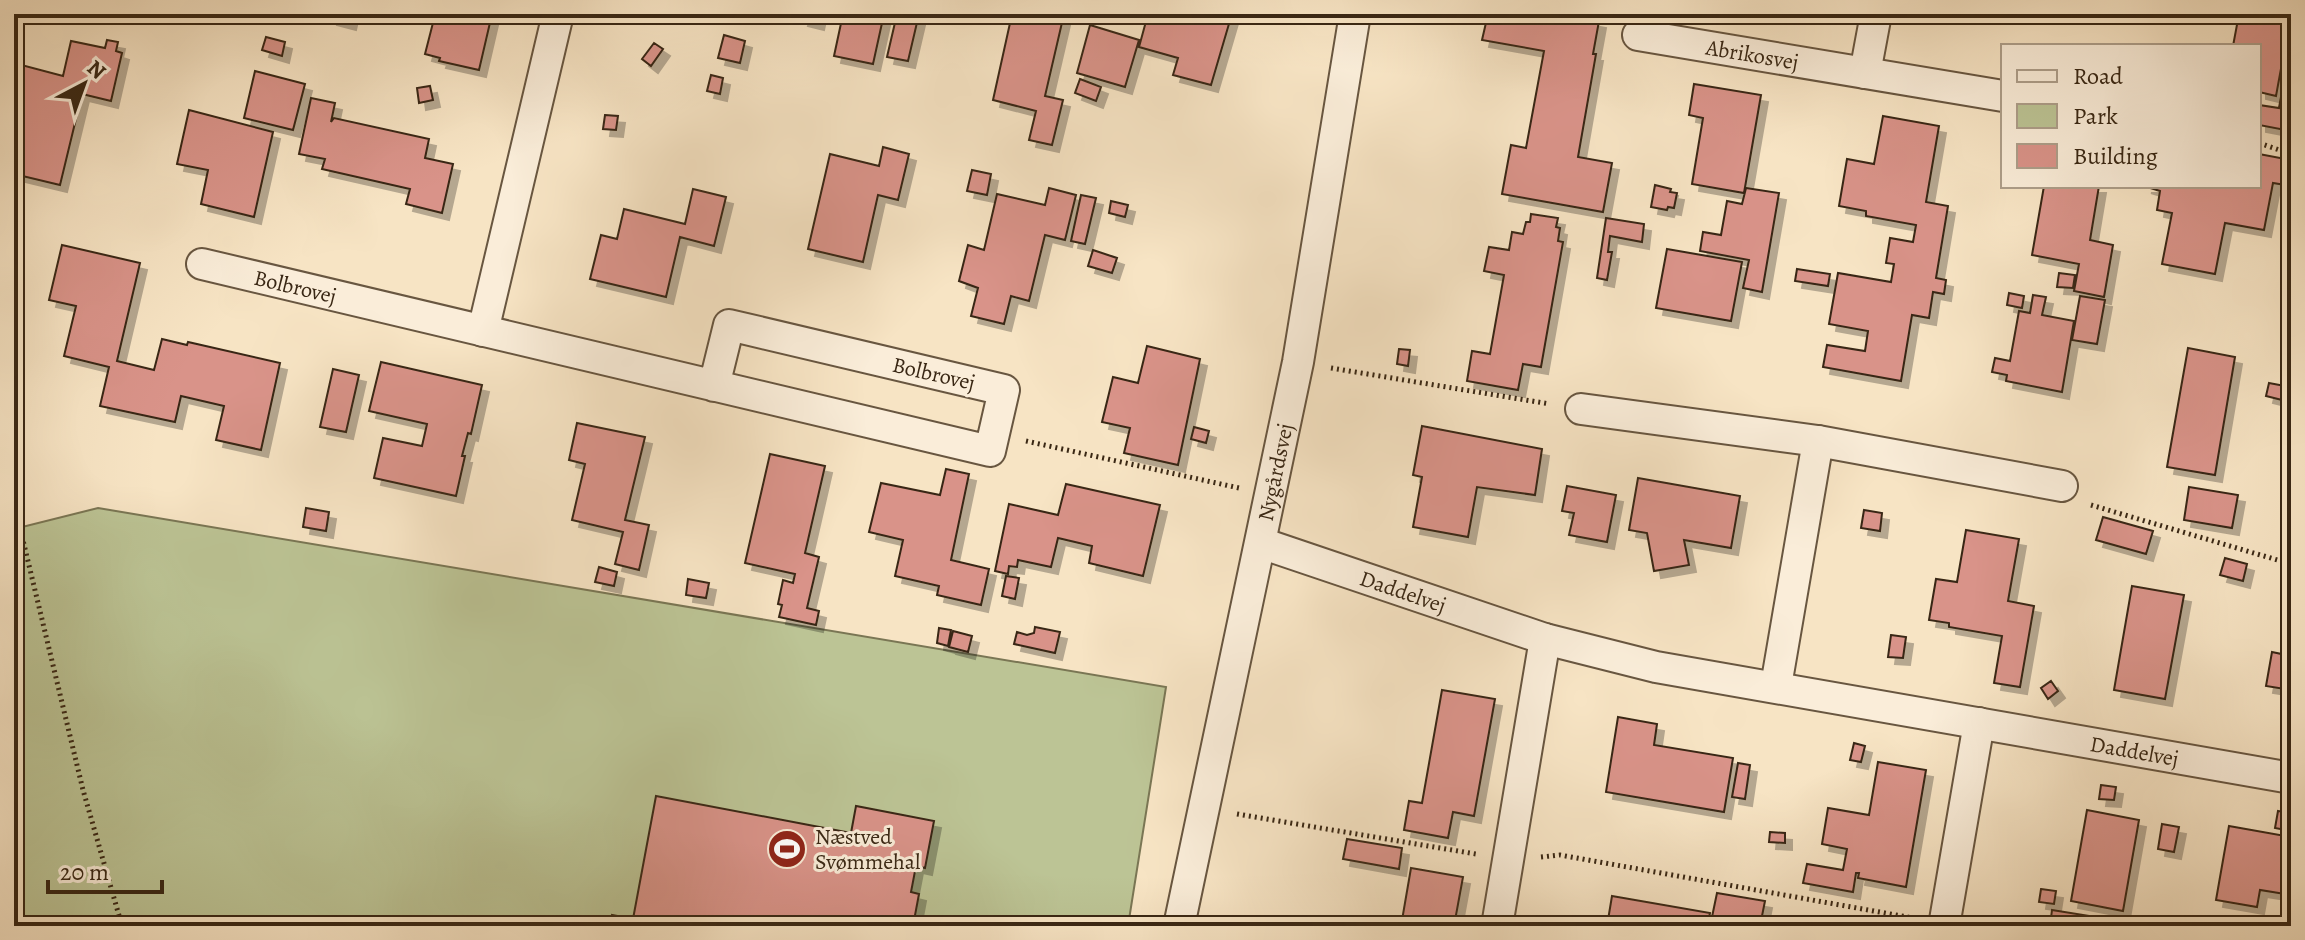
<svg xmlns="http://www.w3.org/2000/svg" width="2305" height="940" viewBox="0 0 2305 940" font-family="Alegreya,serif">
<style>
.green{fill:#bcc495;stroke:#7a7654;stroke-width:2}
.building{fill:#d99389;stroke:#392714;stroke-width:2;filter:url(#shadow)}
.lines{fill:none;stroke-linecap:round;stroke-linejoin:round}
.minor-casing{stroke:#685640;stroke-width:34}
.path{stroke:#392714;stroke-width:5;stroke-dasharray:2 4;stroke-linecap:butt}
.minor{stroke:#faedd9;stroke-width:30}
.labels{text-anchor:middle;stroke-width:6;stroke-linejoin:round;paint-order:stroke}
.street-label{font-size:22px;fill:#392714;stroke:#faedd9}
.poi-label{font-size:22px;fill:#392714;stroke:#faedd9;text-anchor:start}
</style>
<defs>
<filter id="shadow"><feDropShadow dx="7" dy="7" stdDeviation="0" flood-color="#0004"/></filter>
</defs>
<rect width="100%" height="100%" fill="#f7e4c4"/>
<filter id="stains"><feTurbulence type="fractalNoise" baseFrequency=".0025" numOctaves="4"/><feColorMatrix values="0 0 0 0 .2 0 0 0 0 .09 0 0 0 0 .02 0 0 0 .5 -.17"/></filter>
<radialGradient id="worn" r=".72"><stop offset=".6" stop-color="#630" stop-opacity="0"/><stop offset="1" stop-color="#630" stop-opacity=".3"/></radialGradient>
<path class="green" d="M98 508 1166 687 1128 926H14V529Z"/>
<path class="building" d="M331 14H355H351L349 23 330 18Z
M432 14H492L479 70 439 61 440 58 425 54 435 15Z
M803 14H819L817 23 801 19Z
M843 14H884L873 64 834 56Z
M897 14H919L908 61 887 57Z
M1012 14H1064L1045 96 1063 100 1052 145 1029 140 1036 111 993 100Z
M1148 14H1220L1231 17 1211 85 1173 75 1178 58 1139 47Z
M1488 14H1561L1599 21 1593 54H1596L1578 157 1612 163 1603 212 1502 194 1511 145 1526 148 1544 51 1482 40Z
M2239 14H2291L2276 96 2259 92V46H2233Z
M1090 25 1139 40 1125 87 1077 73Z
M724 35 745 41 740 63 718 58Z
M266 37 285 42 282 56 262 50Z
M107 40 118 42 116 51 122 53 111 101 82 94 60 185 14 174V132L18 116 14 115V63L63 76 71 41 105 48Z
M654 43 663 49 651 66 642 59Z
M255 71 305 84 293 130 244 118Z
M711 75 723 78 720 94 707 91Z
M1080 79 1101 87 1096 101 1075 93Z
M1694 84 1761 95 1744 193 1692 184 1703 118 1689 115Z
M430 86 433 100 419 103 417 88Z
M2282 91 2291 93V131L2259 125V105L2279 108Z
M311 98 335 103 331 122 334 118 429 139 425 158 453 164 442 213 406 204 410 189 322 169 325 159 299 154Z
M189 110 273 132 254 217 201 204 208 170 177 164Z
M605 115 618 116 616 130 603 129Z
M1883 116 1939 126 1926 202 1948 206 1936 278 1946 280 1944 294 1933 292 1929 318 1912 315 1901 381 1823 367 1827 345 1865 351 1868 331 1829 324 1838 273 1891 282 1894 264 1886 263 1890 238 1913 242 1916 225 1866 216V211L1839 206 1847 159 1874 164Z
M883 147 909 154 898 200 878 195 863 262 808 249 830 154 879 166Z
M2259 154 2291 160V186L2273 183 2264 230 2225 223 2215 274 2162 264 2172 213 2157 210 2160 191 2144 186H2259Z
M972 170 991 174 987 195 967 191Z
M1655 185 1671 189 1670 192 1677 193 1674 208 1668 207 1667 210 1651 207Z
M2044 186H2099L2090 240 2113 245 2104 297 2074 291 2079 264 2032 255Z
M1049 188 1076 195 1065 240 1045 235 1029 301 1011 296 1004 324 971 316 978 288 959 281 968 245 984 250 997 194 1045 205Z
M1746 188 1779 193 1762 292 1743 288 1749 260 1700 251 1703 232 1721 235 1727 201 1742 204Z
M693 189 726 197 714 246 680 237 666 297 590 279 601 235 617 239 624 209 685 224Z
M1081 195 1096 198 1085 244 1071 241Z
M1111 201 1128 205 1125 217 1109 213Z
M1531 214 1558 218 1556 227 1560 228 1558 241 1563 242 1541 367 1523 364 1518 390 1467 381 1472 351 1490 354 1504 275 1484 271 1489 247 1509 250 1512 232 1523 234 1526 222H1530Z
M1606 218 1644 224 1642 242 1610 236 1608 252H1612L1607 280 1597 278Z
M62 245 140 263 117 361 154 370 162 339 187 345 188 342 280 363 261 450 216 440 224 406 181 396 175 422 100 406 109 367 64 356 76 306 49 300Z
M1667 249 1742 262 1731 321 1656 308Z
M1093 250 1117 258 1112 273 1088 266Z
M1797 269 1830 274 1828 286 1795 281Z
M2059 273 2075 275 2073 288 2057 287Z
M2009 293 2024 296 2022 308 2007 305Z
M2033 295 2046 297 2042 315 2074 321 2062 392 2006 381 2007 375 1992 372 1995 358 2010 361 2019 311 2030 313Z
M2080 296 2105 300 2097 344 2072 340Z
M1147 346 1200 359 1178 465 1124 453 1130 428 1102 422 1113 377 1138 383Z
M2188 348 2235 357 2215 475 2167 467Z
M1399 349 1410 350 1408 366 1397 364Z
M381 362 482 385 471 434 468 433 462 456H465L456 496 374 478 383 438 422 446 427 424 369 411Z
M333 369 359 375 346 432 320 427Z
M2269 383 2285 386 2282 400 2266 396Z
M577 423 645 437 625 520 649 525 639 570 615 564 623 532 572 520 585 464 569 460Z
M1422 426 1542 449 1535 495 1477 487 1468 537 1413 527 1422 477 1413 475Z
M1194 427 1209 431 1206 443 1191 439Z
M770 454 825 466 805 553 819 557 807 608 819 611 816 625 779 617 782 605 778 604 783 580 793 583 795 574 745 563Z
M946 469 969 474 951 560 989 569 981 605 937 595 939 586 895 576 903 540 869 532 881 483 940 495Z
M1638 478 1740 496 1731 548 1684 540 1689 565 1654 571 1647 533 1629 530Z
M1066 484 1160 505 1143 576 1089 563 1092 546 1058 538 1051 567 1018 560 1017 567 1009 566 1008 574 995 571 1009 504 1058 515Z
M1567 486 1616 495 1607 542 1569 535 1574 513 1562 511Z
M2189 487 2238 495 2232 528 2184 520Z
M306 508 329 512 326 531 303 527Z
M1864 510 1882 513 1880 531 1861 528Z
M2103 517 2153 531 2146 554 2096 540Z
M1966 530 2019 539 2008 601 2034 606 2020 687 1994 683 2002 636 1949 627V623L1929 620 1936 579 1957 582Z
M2225 558 2247 564 2243 581 2220 575Z
M599 567 617 572 614 586 595 582Z
M1006 576 1019 578 1015 599 1002 596Z
M688 579 709 583 706 598 686 595Z
M2132 586 2184 595 2165 699 2114 690Z
M1035 627 1060 632 1055 653 1014 644 1017 632 1027 635 1034 633Z
M939 628 951 630 948 646 937 643Z
M953 631 972 636 968 652 949 647Z
M1891 635 1906 637 1903 658 1888 657Z
M2272 652 2291 656V690L2266 686Z
M2051 681 2058 691 2048 699 2041 688Z
M1442 690 1495 699 1474 816 1453 812 1448 838 1404 830 1409 801 1422 803Z
M1618 717 1657 724 1654 745 1733 758 1724 812 1606 792Z
M1854 743 1865 746 1861 762 1850 760Z
M1878 762 1926 770 1906 887 1858 878 1859 873H1856L1853 892 1803 883 1807 864 1843 870 1847 849 1822 844 1828 808 1869 815Z
M1738 763 1750 765 1745 799 1732 797Z
M2101 785 2116 787 2114 800 2099 799Z
M656 796 851 833 856 806 934 821 925 868 916 866 911 892 919 894 913 926H610L612 915 633 919Z
M2087 810 2139 820 2123 911 2071 901Z
M2278 811 2291 813V831L2275 828Z
M2162 824 2179 827 2174 852 2158 849Z
M2229 826 2291 837V895L2260 890 2257 907 2216 900Z
M1770 832 1785 833V843L1769 842Z
M1347 839 1402 848 1399 869 1343 859Z
M1411 868 1463 877 1454 926H1401Z
M2041 889 2056 891 2054 904 2039 902Z
M1717 893 1765 901 1760 926 1712 917Z
M1612 896 1710 913 1707 926H1607Z
M2052 910 2096 917 2095 926H2097H2050Z"/>
<g class="lines">
<defs>
<g id="minor">
<path id="s1" d="M1638 35 2003 96"/>
<path d="M1865 73 1876 14"/>
<path id="s2" d="M202 264 990 451 1004 390 729 325 714 386"/>
<path d="M483 331 558 14"/>
<path d="M1581 409 1818 441 2062 486"/>
<path id="s3" d="M1261 543 1545 639 1656 667 2291 778"/>
<path d="M1776 686 1818 441"/>
<path id="s4" d="M1179 926 1298 362 1355 14"/>
<path d="M1497 926 1545 639"/>
<path d="M1944 926 1979 723"/>
</g>
</defs>
<use href="#minor" class="minor-casing"/>
<path class="path" d="M1601 14 1613 16
M2259 143 2291 154
M1331 368 1550 404
M1026 441 1239 488
M2091 505 2291 564
M14 529 21 532 83 790 122 926
M1237 814 1476 854
M1541 857 1560 855 1913 918"/>
<use href="#minor" class="minor"/>
</g>
<defs>
<symbol id="stadium-disc" viewBox="-11 -11 22 22"><circle r="9.5" fill="#8f2418" stroke="#faedd9"/><path d="M0-5a6.5 5 0 1 0 0 10a6.5 5 0 1 0 0-10ZM-3.5-1.8h7v3.6h-7Z" fill="#fff"/></symbol>
</defs>
<g fill-rule="evenodd">
<use href="#stadium-disc" x="765" y="827" width="44" height="44"/>
</g>
<g class="labels">
<g class="street-label">
<text dy="8" stroke="none"><textPath href="#s1" startOffset="116">Abrikosvej</textPath></text>
<text dy="8" stroke="none"><textPath href="#s2" startOffset="96">Bolbrovej</textPath></text>
<text transform="translate(934 373) rotate(13)" y="8">Bolbrovej</text>
<text dy="8" stroke="none"><textPath href="#s4" startOffset="464">Nygårdsvej</textPath></text>
<text dy="8" stroke="none"><textPath href="#s3" startOffset="150">Daddelvej</textPath></text>
<text dy="8" stroke="none"><textPath href="#s3" startOffset="900">Daddelvej</textPath></text>
</g>
<g class="poi-label">
<text x="815" y="844">Næstved<tspan x="815" dy="25">Svømmehal</tspan></text>
</g>
</g>
<rect width="2305" height="940" fill="none" stroke="#f7e4c4" stroke-width="48"/>
<rect x="16" y="16" width="2273" height="908" fill="none" stroke="#392714" stroke-width="4"/>
<rect x="24" y="24" width="2257" height="892" fill="none" stroke="#392714" stroke-width="2"/>
<rect x="2001" y="44" width="260" height="144" fill="#faedd9" stroke="#ad9e8a" stroke-width="2"/>
<rect x="2017" y="70" width="40" height="12" fill="#faedd9" stroke="#ad9e8a" stroke-width="2"/>
<text x="2073" y="84" font-size="24" fill="#392714">Road</text>
<rect x="2017" y="104" width="40" height="24" fill="#bcc495" stroke="#ad9e8a" stroke-width="2"/>
<text x="2073" y="124" font-size="24" fill="#392714">Park</text>
<rect x="2017" y="144" width="40" height="24" fill="#d99389" stroke="#ad9e8a" stroke-width="2"/>
<text x="2073" y="164" font-size="24" fill="#392714">Building</text>
<g transform="translate(84 84) rotate(41)" stroke="#faedd9" stroke-width="6" paint-order="stroke">
<path d="M0-6L14 30L0 20L-14 30Z" fill="#392714"/>
<text y="-12" font-size="22" font-weight="bold" text-anchor="middle" fill="#392714">N</text>
</g>
<path d="M48 880v12h114v-12" fill="none" stroke="#392714" stroke-width="4"/>
<text x="60" y="880" font-size="24" fill="#392714" stroke="#faedd9" stroke-width="6" paint-order="stroke">20 m</text>
<rect width="100%" height="100%" filter="url(#stains)"/>
<rect width="100%" height="100%" fill="url(#worn)"/>
</svg>
